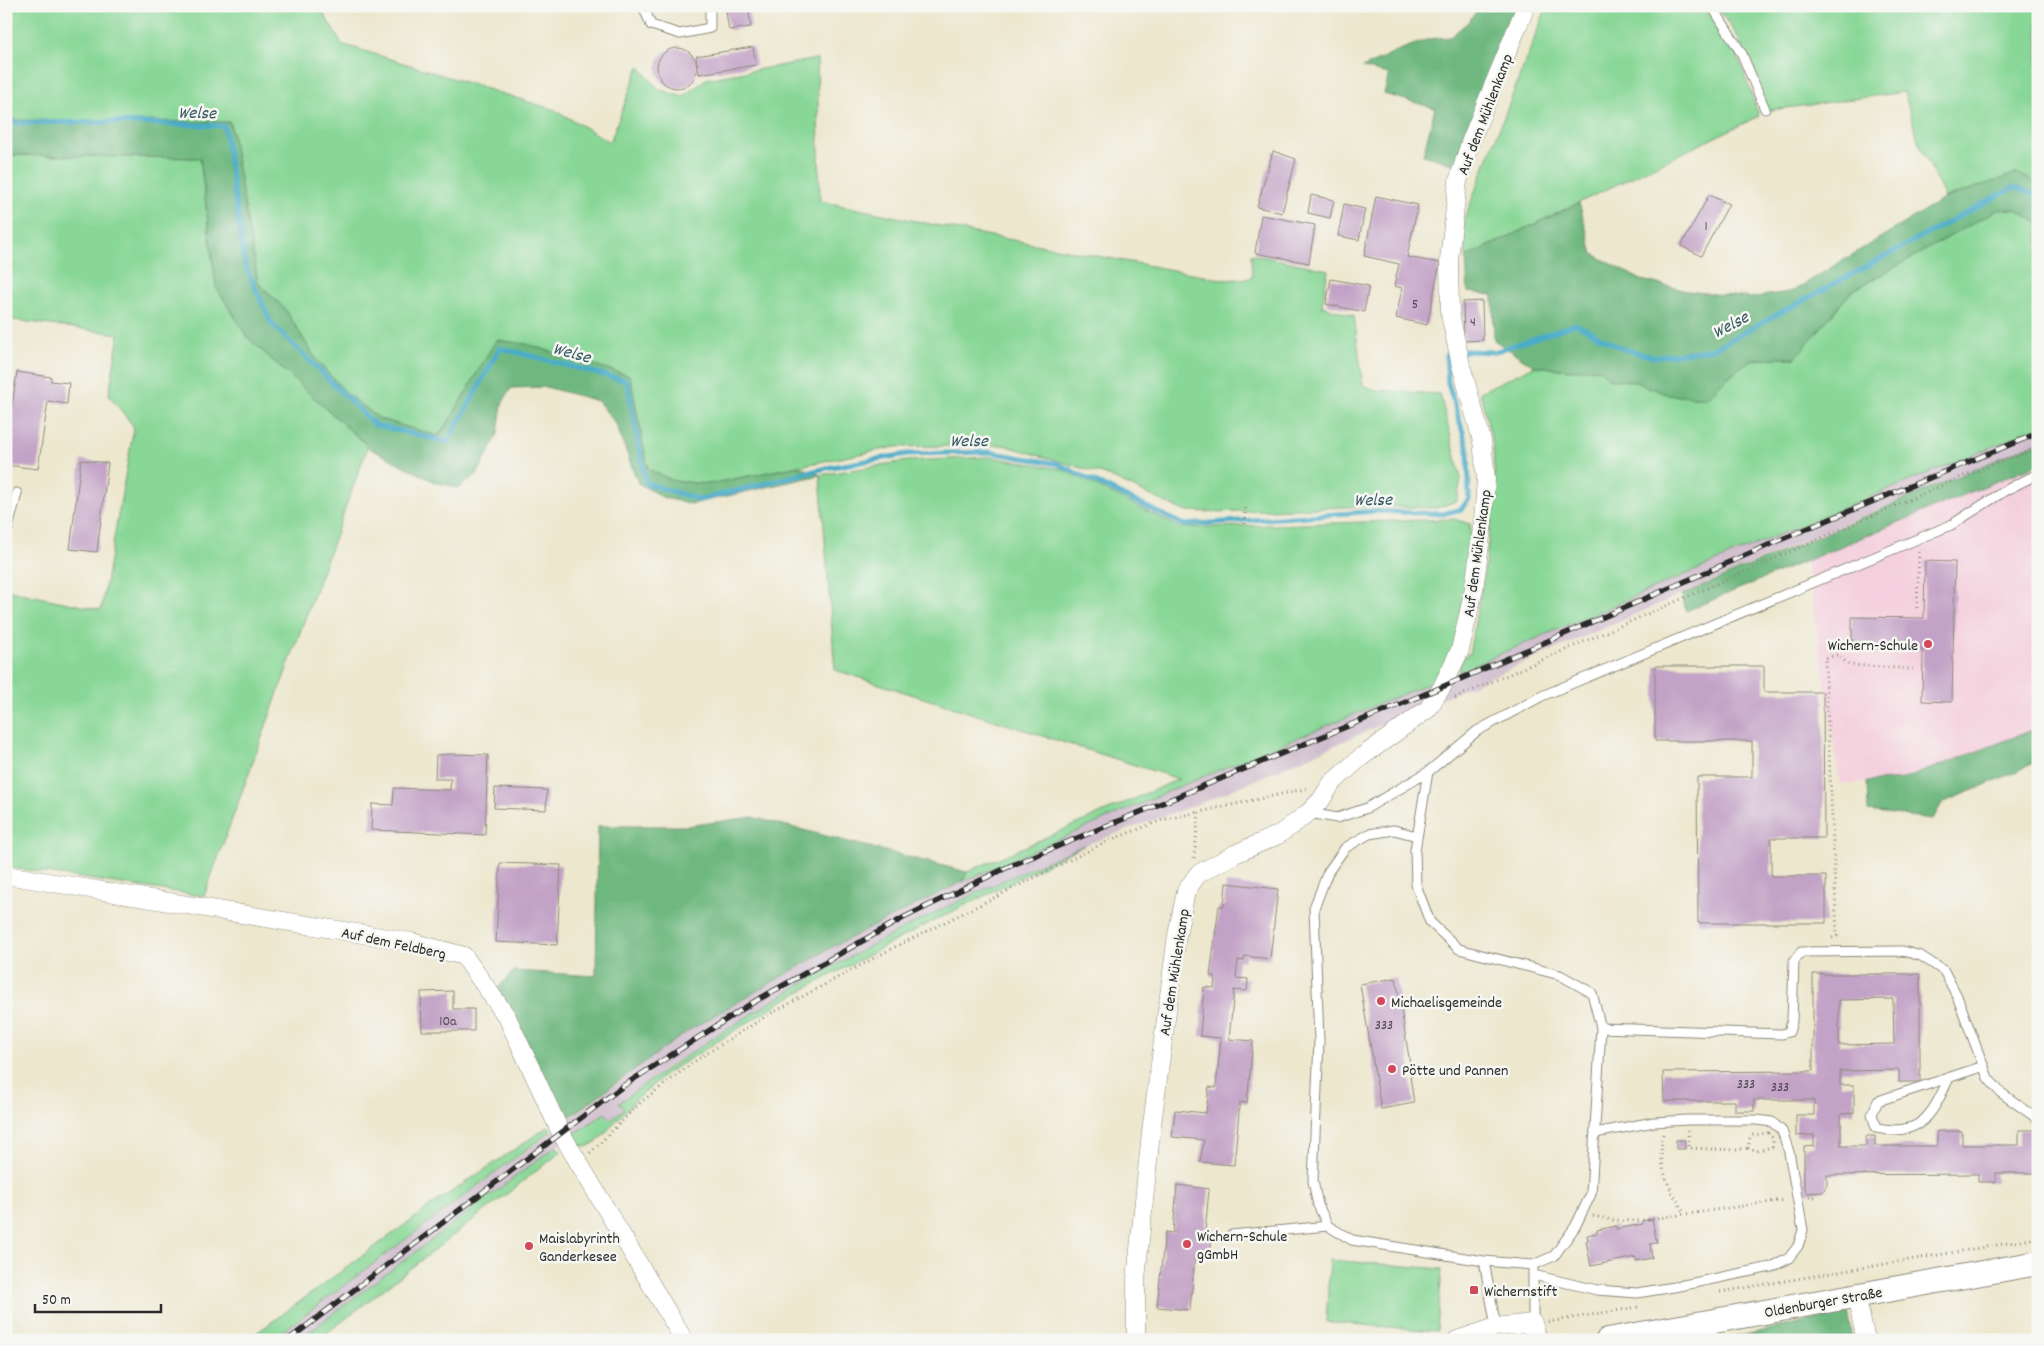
<svg xmlns="http://www.w3.org/2000/svg" width="2044" height="1346" viewBox="0 0 2044 1346" font-family="Dekko,sans-serif">
<style>
.built{fill:#f4cfdd}
.industrial{fill:#d0bdcd}
.green{fill:#88d796;stroke:#5a8160}
.forest{fill:#6eb87f;stroke:#4c7255}
.lines{fill:none;stroke-linecap:round;stroke-linejoin:round}
.stream{stroke:#4aacc9;stroke-width:5}
.building{fill:#c2a2c6;fill-rule:evenodd}
.service-casing{stroke:#8c897c;stroke-width:11}
.minor-casing{stroke:#8c897c;stroke-width:19}
.secondary-casing{stroke:#8c897c;stroke-width:26}
.path{stroke:#8c897c;stroke-width:3;stroke-dasharray:1 4;stroke-linecap:butt}
.service{stroke:#fff;stroke-width:9}
.minor{stroke:#fff;stroke-width:18}
.secondary{stroke:#fff;stroke-width:24}
.rail-casing{stroke:#2b2b2b;stroke-width:5.5}
.rail{stroke:#f6f6f2;stroke-width:4;stroke-dasharray:11;stroke-linecap:butt}
.poi-dot{fill:#d1495b;stroke:#f6f6f2;stroke-width:2}
.labels{text-anchor:middle;stroke-width:5;stroke-linejoin:round;paint-order:stroke}
.number-label{font-size:14px;fill:#514952}
.street-label{font-size:16px;fill:#2b2b2b;stroke:#f6f6f2}
.poi-label{font-size:16px;fill:#2b2b2b;stroke:#f6f6f2;text-anchor:start}
.water-label{font-size:18px;font-style:italic;fill:#365862;stroke:#f6f6f2}
</style>
<rect width="100%" height="100%" fill="#f6f6f2"/>
<filter id="ink" filterUnits="userSpaceOnUse"><feTurbulence type="fractalNoise" baseFrequency=".02" numOctaves="2"/><feDisplacementMap in="SourceGraphic" scale="10" xChannelSelector="R" yChannelSelector="G"/><feConvolveMatrix kernelMatrix="1 2 1 2 8 2 1 2 1" color-interpolation-filters="sRGB"/></filter>
<filter id="wash" filterUnits="userSpaceOnUse"><feTurbulence type="fractalNoise" baseFrequency=".0096" numOctaves="4" result="noise"/><feDisplacementMap in="SourceGraphic" scale="20" xChannelSelector="R" yChannelSelector="G"/><feGaussianBlur stdDeviation="1.12" result="paint"/><feColorMatrix in="noise" values="0 0 0 0 0 0 0 0 0 0 0 0 0 0 0 0 0 1.4 0 .05"/><feComposite in="paint" operator="in"/></filter>
<g filter="url(#wash)">
<rect width="100%" height="100%" fill="#ede7ce"/>
<path class="built" d="M2038 464V728L1904 779 1840 784 1806 559Z"/>
<path class="industrial" d="M2038 428V442L1799 543 1211 799 1085 845 1027 869 897 932 777 998 666 1068 619 1103 624 1109 611 1119 571 1136 298 1340H271L688 1031 834 946 962 882 1181 786 1496 656 1783 533Z"/>
<path class="green" d="M6 6H315L322 11 342 44 555 110 610 142 639 66 658 89 683 97 706 79 817 59 820 201 959 230 1226 280 1252 278 1251 254 1328 270 1322 306 1354 316 1363 385 1375 390 1440 394 1461 478 1457 501 1436 508 1374 506 1212 512 1184 511 1106 475 1003 445 895 447 709 484 674 481 648 469 630 376 526 344 497 340 451 418 437 436 380 419 347 394 317 361 285 309 258 282 230 122 6 120Z
M1547 6H1706L1734 45 1759 116 1466 257 1462 225Z
M1716 6H2038V183L2017 174 1945 198 1919 143 1904 92 1764 111 1738 37Z
M6 155 200 158 216 287 248 338 368 446 204 896 6 867V590L101 610 134 427 109 395 119 334 6 319Z
M2015 209 2038 223V428L1783 533 1458 672 1464 656 1469 654 1484 574 1495 489 1493 445 1480 392 1534 366 1569 370 1599 369 1610 379 1635 382 1669 395 1707 398C1719 386 1731 373 1745 364 1756 357 1782 358 1795 358L1852 291 1997 210Z
M990 457 1062 469 1181 528 1454 519 1470 524 1473 546 1455 646 1442 678 1181 786 962 882 967 872 1179 779 835 670 820 475 907 461Z
M1085 845 902 937 779 1003 667 1073 637 1098 597 1142 586 1147 579 1145 571 1136 605 1113 611 1119 624 1109 619 1103C762 998 921 913 1085 845Z
M549 1126 551 1131 271 1340H247L432 1205Z
M556 1146 561 1152 318 1340H298Z
M1330 1260 1442 1269 1437 1331 1326 1322Z"/>
<path class="forest" d="M1481 6H1518L1459 166 1423 155 1435 108 1384 94 1389 74 1363 68 1394 52 1429 39 1450 37 1467 23Z
M6 120 230 122 258 283 285 309 317 361 347 394 380 419 438 436 451 418 496 340 526 344 630 376 648 469 674 481 709 484 798 466 820 475 692 504 664 498 638 483 616 424 598 401 546 387 511 388 502 404 498 434 478 473 459 488 435 482 371 449 248 338 216 287 200 158 6 155Z
M2017 173 2038 183V223L2015 209 1997 210 1852 291 1795 358C1782 358 1756 357 1745 364 1731 373 1719 386 1707 398L1669 395 1635 382 1610 379 1599 369 1569 370 1534 366 1494 340 1493 295 1468 292 1466 257 1579 203 1593 254 1641 280 1688 291 1750 298 1793 291 1945 198Z
M2038 442V464L1686 611 1682 595Z
M2038 728V760L2020 770 1942 803 1933 819 1868 811 1867 782 1904 779Z
M752 817 967 872 962 882 834 946 688 1031 565 1120 512 1013 497 989 514 971 596 976 598 826H687Z
M1848 1312 1853 1340H1722Z"/>
<g class="lines">
<path class="stream" d="M6 123 107 122 224 126 245 265 271 323 375 425 448 442 500 348 627 381 646 483 700 500 826 468 907 454 989 452 1058 464 1184 525 1377 511 1443 514 1461 509 1469 499 1468 449 1448 383 1446 355 1467 351 1494 352 1576 324 1623 349 1654 357 1713 349 2014 187 2038 196"/>
</g>
<g id="blocks">
<path class="building" d="M657 6H674V7L657 10Z
M725 6H748L751 27 729 30Z
M758 6H784V7L759 11Z
M753 47 756 65 699 74 696 56Z
M657 68a20 20 0 1 1 40 0a20 20 0 1 1-40 0Z
M1273 151 1296 159 1282 213 1257 207Z
M1311 195 1334 200 1330 218 1308 213Z
M1709 195 1729 204 1701 256 1681 246Z
M1376 196 1418 205 1407 257 1440 263 1427 325 1396 318 1402 288 1394 286 1399 264 1364 256Z
M1344 204 1365 209 1359 240 1338 236Z
M1261 215 1315 225 1309 263 1255 253Z
M1331 279 1369 286 1364 312 1326 304Z
M1482 301 1483 340 1464 341 1463 302Z
M17 372 51 377V381L69 383 67 404 48 401 38 469 6 465V446Z
M81 460 108 463 97 552 70 549Z
M1925 561 1955 562 1952 702 1922 701 1923 649 1852 648V617L1924 618Z
M1655 666H1764V692H1823L1824 838H1771V876H1826V923H1698L1697 777H1752V741H1655Z
M452 754 488 755 485 835 371 830 372 804 393 805 394 788 450 790 451 779H435L436 755Z
M495 788 547 790 546 810 494 808Z
M500 863 561 865 557 945 496 942Z
M1226 883 1278 889 1270 959 1245 956 1244 961 1238 960 1236 978 1248 979 1247 991 1234 990 1229 1039 1253 1041 1247 1103 1240 1102 1234 1165 1200 1162 1204 1140 1172 1137 1175 1110 1206 1113 1209 1087 1216 1088 1221 1038 1200 1036 1204 987 1214 988 1215 976H1210L1219 906H1224Z
M1813 974H1920V1082H1899V1070L1840 1071V1085H1854V1113L1841 1114V1146H1866V1136H1875V1146H1937V1131H1962V1145H2019V1130H2038V1173H1996V1182H1978V1174L1827 1175V1185L1823 1192 1807 1193 1804 1185V1147L1814 1146V1135L1796 1136V1115H1814V1100H1754V1111H1735V1101H1664L1663 1072 1813 1071ZM1893 999 1894 1044 1839 1045V1000Z
M1396 978 1412 1076H1410L1414 1103 1381 1109 1360 984Z
M453 991V1009H474V1031H422L421 992Z
M1676 1140H1685V1149H1676Z
M1177 1185 1209 1189 1205 1233 1212 1234 1210 1256 1195 1255 1190 1310 1157 1307 1165 1232 1173 1233Z
M1652 1219 1657 1243 1650 1244 1652 1258 1636 1261V1257L1591 1266 1586 1241 1588 1240 1587 1235 1597 1233V1230L1616 1226V1229L1643 1224 1642 1221Z"/>
</g>
</g>
<g filter="url(#ink)">
<use href="#blocks" fill-opacity="0" stroke="#8c897c" stroke-width="1"/>
<g class="lines">
<defs>
<path id="service" d="M643 6 651 25 680 34 710 28V6
M1712 6 1742 54 1765 109
M6 536 17 493
M1428 772 1415 850 1416 885 1430 922 1459 949 1560 975 1592 993 1601 1028 1591 1194 1575 1227 1554 1256 1533 1265
M1309 813 1337 818 1367 808 1428 772 1477 731 1542 696 1951 525 2006 490 2038 474
M1417 836 1394 830 1369 834 1345 848 1328 872 1314 908 1319 1041 1313 1181 1318 1205 1328 1226 1352 1240 1484 1261
M1601 1028 1782 1034 1789 1032 1792 1021 1794 961 1801 952 1903 951 1921 956 1944 971 1957 996 1988 1078 2000 1092 2038 1119
M1949 1078C1932 1115 1922 1137 1876 1128L1872 1114 1878 1101 1984 1066
M1231 1235 1328 1226
M1533 1275 1597 1290 1637 1293 1674 1287 1771 1267 1788 1259 1798 1246 1803 1230 1789 1152 1782 1131 1772 1122 1757 1120H1688L1654 1122 1595 1133
M1496 1327 1484 1261 1533 1265V1323"/>
<path id="minor" d="M6 875 411 942 464 956 507 1017 561 1133 684 1340
M1856 1296 1866 1340
M1136 1340V1279L1151 1132 1177 935 1186 891 1198 874 1235 854 1278 835 1291 826 1308 813 1321 800 1332 783 1360 758 1428 709 1442 687 1460 650 1474 589 1483 521 1486 479 1482 441 1461 365 1450 314 1449 260 1458 181 1471 140 1526 6
M1457 1340 1496 1327 1533 1323 1538 1340"/>
<path id="secondary" d="M1608 1340 2038 1263"/>
</defs>
<use href="#service" class="service-casing"/>
<use href="#minor" class="minor-casing"/>
<use href="#secondary" class="secondary-casing"/>
<path class="path" d="M1245 508V526
M1917 608 1919 551
M1455 698 1959 478 2038 447
M1194 858 1199 812 1309 788
M1832 938 1837 936 1825 658 1837 655 1850 665 1913 669
M1688 1130 1689 1148 1736 1150 1748 1148
M1768 1133C1773 1137 1774 1140 1772 1147L1756 1151 1748 1148 1750 1137 1753 1135Z
M1663 1134C1657 1164 1668 1189 1685 1213
M590 1153 641 1102 698 1059 768 1015 893 948 1108 841 1162 820 1199 812
M1809 1197H1815V1192
M1593 1216 1613 1220 1637 1221 1785 1200
M1720 1292 2038 1238
M1548 1322 1638 1307"/>
<use href="#service" class="service"/>
<use href="#minor" class="minor"/>
<use href="#secondary" class="secondary"/>
<defs>
<path id="rail" d="M288 1340 623 1086 752 1003 905 917 1010 866 1442 687 1787 537 2038 433"/>
</defs>
<use href="#rail" class="rail-casing"/>
<use href="#rail" class="rail"/>
</g>
</g>
<g class="poi-dot">
<circle cx="1928" cy="644" r="5"/>
<circle cx="1381" cy="1001" r="5"/>
<circle cx="1392" cy="1069" r="5"/>
<circle cx="1187" cy="1244" r="5"/>
<circle cx="529" cy="1246" r="5"/>
<rect x="1469" y="1285" width="10" height="10" rx="2.5"/>
</g>
<g class="labels">
<g class="number-label">
<text x="1706" y="230">1</text>
<text x="1415" y="308">5</text>
<text x="1473" y="326">4</text>
<text x="448" y="1025">10a</text>
<text x="1384" y="1029">333</text>
<text x="1746" y="1088">333</text>
<text x="1780" y="1091">333</text>
</g>
<g class="street-label">
<text transform="translate(1484 114) rotate(-69)" y="6">Auf dem Mühlenkamp</text>
<text transform="translate(1476 553) rotate(-82)" y="6">Auf dem Mühlenkamp</text>
<text transform="translate(394 942) rotate(12)" y="6">Auf dem Feldberg</text>
<text transform="translate(1173 972) rotate(-81)" y="6">Auf dem Mühlenkamp</text>
<text transform="translate(1823 1301) rotate(-10)" y="6">Oldenburger Straße</text>
</g>
<g class="poi-label">
<text x="1918" y="650" text-anchor="end">Wichern-Schule</text>
<text x="1391" y="1007">Michaelisgemeinde</text>
<text x="1402" y="1075">Pötte und Pannen</text>
<text x="1197" y="1241">Wichern-Schule<tspan x="1197" dy="18">gGmbH</tspan></text>
<text x="539" y="1243">Maislabyrinth<tspan x="539" dy="18">Ganderkesee</tspan></text>
<text x="1484" y="1296">Wichernstift</text>
</g>
<g class="water-label">
<text transform="translate(197 112) rotate(1)" y="6">Welse</text>
<text transform="translate(1730 324) rotate(-28)" y="6">Welse</text>
<text transform="translate(572 352) rotate(15)" y="6">Welse</text>
<text x="969" y="446">Welse</text>
<text transform="translate(1373 499) rotate(-1)" y="6">Welse</text>
</g>
</g>
<rect width="2044" height="1346" fill="none" stroke="#f6f6f2" stroke-width="25"/>
<path d="M35 1304v8h126v-8" fill="none" stroke="#2b2b2b" stroke-width="2.5"/>
<text x="42" y="1304" font-size="15" fill="#2b2b2b" stroke="#f6f6f2" stroke-width="4" paint-order="stroke">50 m</text>
</svg>
